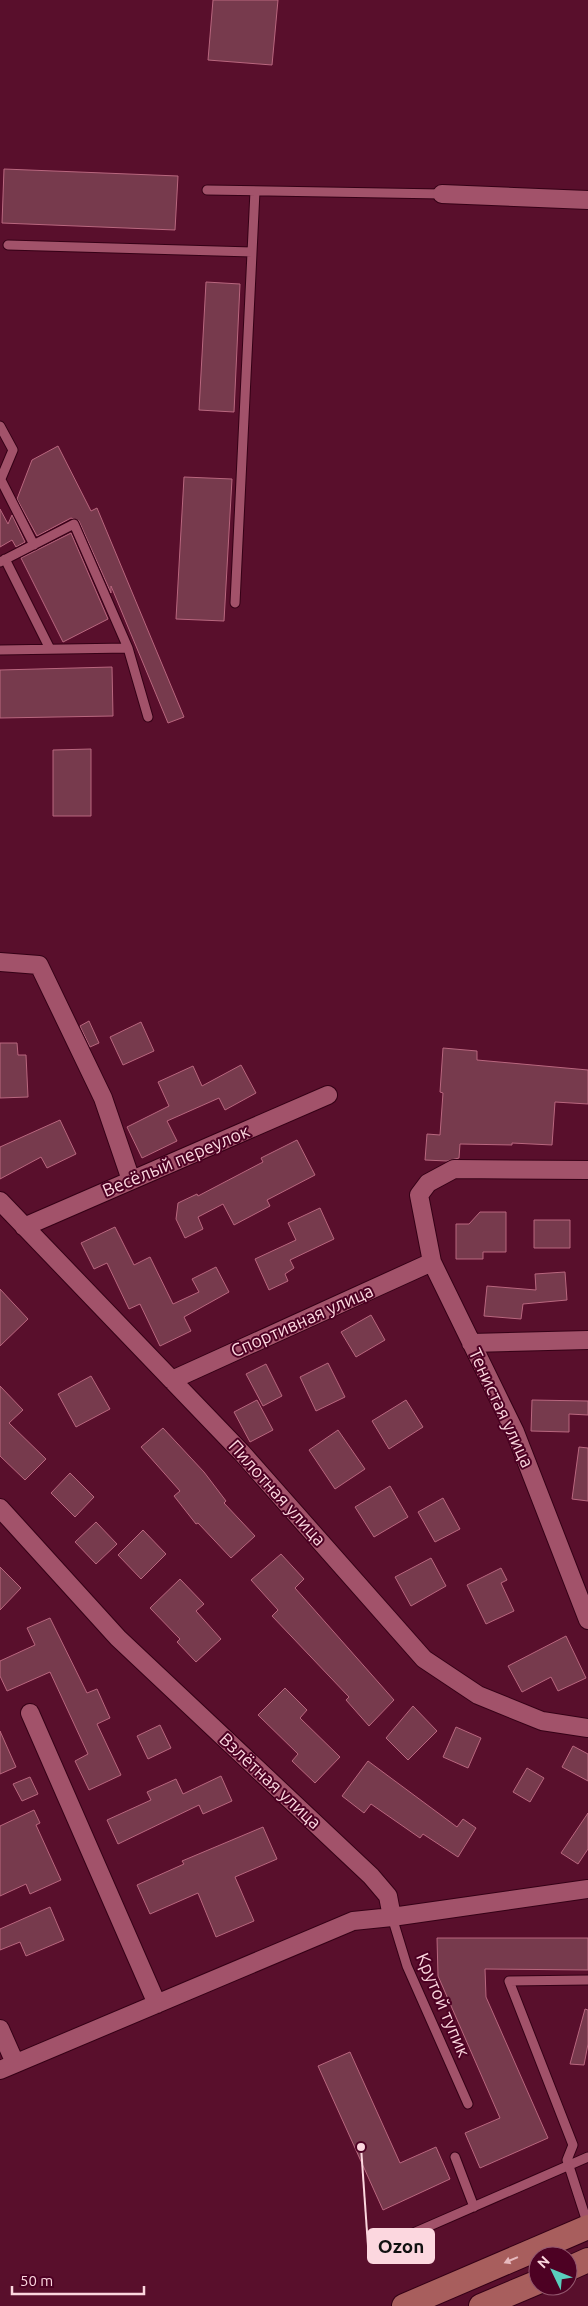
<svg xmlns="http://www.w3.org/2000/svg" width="588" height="2306" viewBox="0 0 588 2306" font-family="Ubuntu,sans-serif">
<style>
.building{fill:#773a4d;stroke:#b9677f}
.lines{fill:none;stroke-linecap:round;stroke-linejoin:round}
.service-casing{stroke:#350016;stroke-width:11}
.minor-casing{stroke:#350016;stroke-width:20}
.secondary-casing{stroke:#350016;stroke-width:26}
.service{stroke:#a2526a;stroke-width:9}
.minor{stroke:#a2526a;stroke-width:18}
.secondary{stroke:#a85e5d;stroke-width:24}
.oneway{fill:#e7b9be}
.labels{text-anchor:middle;stroke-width:4;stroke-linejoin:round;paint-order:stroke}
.street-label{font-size:18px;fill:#fcd7df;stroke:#4d0123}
.leader{fill:none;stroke:#fcd7df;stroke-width:2}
.callout-dot{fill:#fcd7df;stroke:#4d0123;stroke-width:2}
.callout{fill:#fcd7df;stroke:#fcd7df;stroke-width:2}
.callout-label{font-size:19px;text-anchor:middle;font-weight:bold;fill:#111}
</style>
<rect width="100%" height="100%" fill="#590f2c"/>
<path class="building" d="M213 0H278L272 65 208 60Z
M4 169 178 176 175 230 2 223Z
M206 282 240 284 234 412 199 410Z
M58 446 91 511 97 508 184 717 168 723 111 586V593L79 521 71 518 37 536 17 499 32 460Z
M184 477 232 479 224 621 176 619Z
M0 509 8 524 12 515 25 542 16 547 12 540 0 547Z
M71 533 108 619 63 642 21 558Z
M112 667 113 716 0 718V670Z
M91 749V816H53V750Z
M89 1021 99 1043 90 1047 80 1026Z
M141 1022 154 1051 123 1065 110 1037Z
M0 1043H17L18 1055H26L28 1097 0 1098Z
M443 1048 477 1051V1060L588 1070V1104L555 1102 552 1145 512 1143V1145L460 1144 459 1158 447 1161 425 1160 427 1134 440 1135 443 1093 440 1092Z
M241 1065 256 1093 225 1110 219 1098 167 1121 177 1141 142 1158 127 1127 169 1106 158 1082 193 1066 202 1086Z
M60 1120 76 1154 47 1168 41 1157 0 1179V1147Z
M297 1140 315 1175 267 1200 270 1206 234 1225 223 1204 198 1217 203 1229 185 1238 176 1219 178 1203 197 1194 198 1196 263 1162 261 1158Z
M320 1208 334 1239 290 1260 294 1268 285 1274 288 1281 269 1290 255 1259 296 1240 288 1223Z
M480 1212H506V1252H483V1259H456V1224H469Z
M534 1220H570V1248H534Z
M115 1227 134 1265 150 1257 173 1304 199 1292 192 1279 216 1267 229 1292 184 1317 191 1331 160 1346 140 1304 129 1309 107 1263 94 1269 81 1243Z
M565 1272 567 1300 523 1304 521 1319 484 1316 487 1286 536 1290 535 1274Z
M0 1289 28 1319 0 1346Z
M371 1315 385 1340 356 1357 341 1332Z
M328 1363 345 1397 316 1411 300 1377Z
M266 1364 282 1396 263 1406 246 1374Z
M91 1376 110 1409 76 1427 58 1394Z
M0 1386 23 1410 9 1423 46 1459 25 1480 0 1456Z
M257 1400 273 1430 250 1442 234 1412Z
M406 1400 423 1427 389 1449 372 1421Z
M532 1400 588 1401V1415L569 1414V1432L531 1431Z
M163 1428 204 1472 226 1501 224 1503 255 1536 231 1558 198 1523 196 1524 174 1496 180 1491 141 1447Z
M338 1430 365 1469 335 1489 309 1450Z
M579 1447 588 1448V1501L572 1499Z
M70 1473 94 1497 75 1517 51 1493Z
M390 1486 408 1517 374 1537 355 1507Z
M443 1498 460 1529 435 1542 418 1512Z
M96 1522 117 1544 96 1564 75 1542Z
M143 1530 166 1554 141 1579 118 1555Z
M281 1554 304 1579 295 1588 394 1700 369 1726 346 1700 349 1697 272 1616 278 1610 251 1580Z
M431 1558 446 1586 411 1606 395 1577Z
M0 1567 21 1588 0 1610Z
M501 1568 507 1580 501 1583 514 1611 486 1624 467 1585Z
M180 1579 204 1604 196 1611 221 1639 196 1662 177 1642 180 1639 150 1608Z
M50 1618 87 1693 97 1689 110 1718 97 1724 121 1775 89 1790 75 1761 88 1754 50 1672 7 1691 0 1676V1661L35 1645 27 1628Z
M566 1636 586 1678 558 1691 551 1677 522 1692 508 1666Z
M285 1688 307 1710 300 1718 340 1757 315 1783 292 1761 298 1754 258 1715Z
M413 1706 437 1731 408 1760 386 1738Z
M160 1725 171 1748 148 1759 137 1736Z
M456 1727 481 1738 468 1768 443 1757Z
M0 1731 16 1767 0 1774Z
M573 1746 588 1754V1781L562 1767Z
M368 1761 457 1827 463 1819 476 1828 458 1857 423 1834 420 1838 371 1804 364 1813 342 1796Z
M527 1768 544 1778 530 1802 513 1792Z
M221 1776 232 1801 203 1814 199 1805 118 1844 107 1820 151 1800 147 1792 176 1779 183 1794Z
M30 1777 38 1794 22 1801 13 1784Z
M34 1810 40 1823 36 1825 61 1880 30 1894 26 1884 0 1896V1826Z
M588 1813V1849L578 1864 561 1853Z
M263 1827 277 1859 235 1877 254 1921 216 1937 198 1893 150 1914 137 1885 184 1864 182 1861Z
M50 1907 64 1940 26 1956 20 1942 0 1950V1929Z
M437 1938H588V1970L485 1969 486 1997 548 2138 480 2168 465 2133 500 2118 438 1976Z
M585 2009 588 2010V2044L584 2065 570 2064Z
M350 2052 400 2163 436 2147 450 2179 383 2210 318 2066Z"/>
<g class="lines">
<defs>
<path id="service" d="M207 190 442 194
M8 245 252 252
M0 426 13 450 0 481
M1 480 34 545
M5 559 50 649
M0 562 74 524 128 648 0 650
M235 603 255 191
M128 648 148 717
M392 1917 407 1966 468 2104
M455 2157 474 2207
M588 2225 567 2160 573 2145 509 1981 588 1980
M379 2248 588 2157"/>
<path id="minor" d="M442 194 588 200
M0 962 39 965 103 1098 131 1180
M588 1170 454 1169 428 1183 419 1195 432 1262 515 1432 588 1620
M0 1201 242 1453 424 1659 478 1695 542 1721 588 1728
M24 1227 328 1095
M471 1343 588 1340
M172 1380 432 1262
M0 1508 118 1638 371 1876 388 1896 392 1917 588 1889
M30 1713 157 2004
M0 2029 15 2063
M0 2070 353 1921 392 1917"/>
<path id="secondary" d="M568 2269 588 2260
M404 2306 588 2227
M481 2306 538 2282"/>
</defs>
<use href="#service" class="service-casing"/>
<use href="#minor" class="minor-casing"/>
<use href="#secondary" class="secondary-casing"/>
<use href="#service" class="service"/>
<use href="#minor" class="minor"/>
<use href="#secondary" class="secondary"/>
</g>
<defs><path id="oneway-solid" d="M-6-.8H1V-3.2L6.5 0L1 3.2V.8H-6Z" transform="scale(1.25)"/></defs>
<use class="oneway" href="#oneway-solid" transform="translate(511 2260) rotate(157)"/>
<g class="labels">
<g class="street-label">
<text transform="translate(176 1161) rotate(-23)" y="6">Весёлый переулок</text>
<text transform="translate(302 1321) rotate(-24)" y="6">Спортивная улица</text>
<text transform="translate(501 1408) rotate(65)" y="6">Тенистая улица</text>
<text transform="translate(277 1493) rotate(48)" y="6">Пилотная улица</text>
<text transform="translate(270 1781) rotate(43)" y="6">Взлётная улица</text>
<text transform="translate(443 2005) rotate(67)" y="6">Крутой тупик</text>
</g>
</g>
<path class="leader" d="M361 2147L368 2246"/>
<circle class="callout-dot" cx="361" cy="2147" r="5"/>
<rect class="callout" x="368" y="2229" width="66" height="34" rx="5"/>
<g class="callout-label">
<text x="401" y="2253">Ozon</text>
</g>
<g transform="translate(553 2271) rotate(313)"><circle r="24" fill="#4d0123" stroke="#93576e"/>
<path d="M0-4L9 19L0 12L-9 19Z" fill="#5acebd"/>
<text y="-8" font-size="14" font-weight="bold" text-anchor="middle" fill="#fcd7df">N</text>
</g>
<path d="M12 2286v8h132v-8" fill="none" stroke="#fcd7df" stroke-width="2.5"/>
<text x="20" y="2286" font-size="15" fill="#fcd7df" stroke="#4d0123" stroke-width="4" paint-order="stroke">50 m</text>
</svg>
